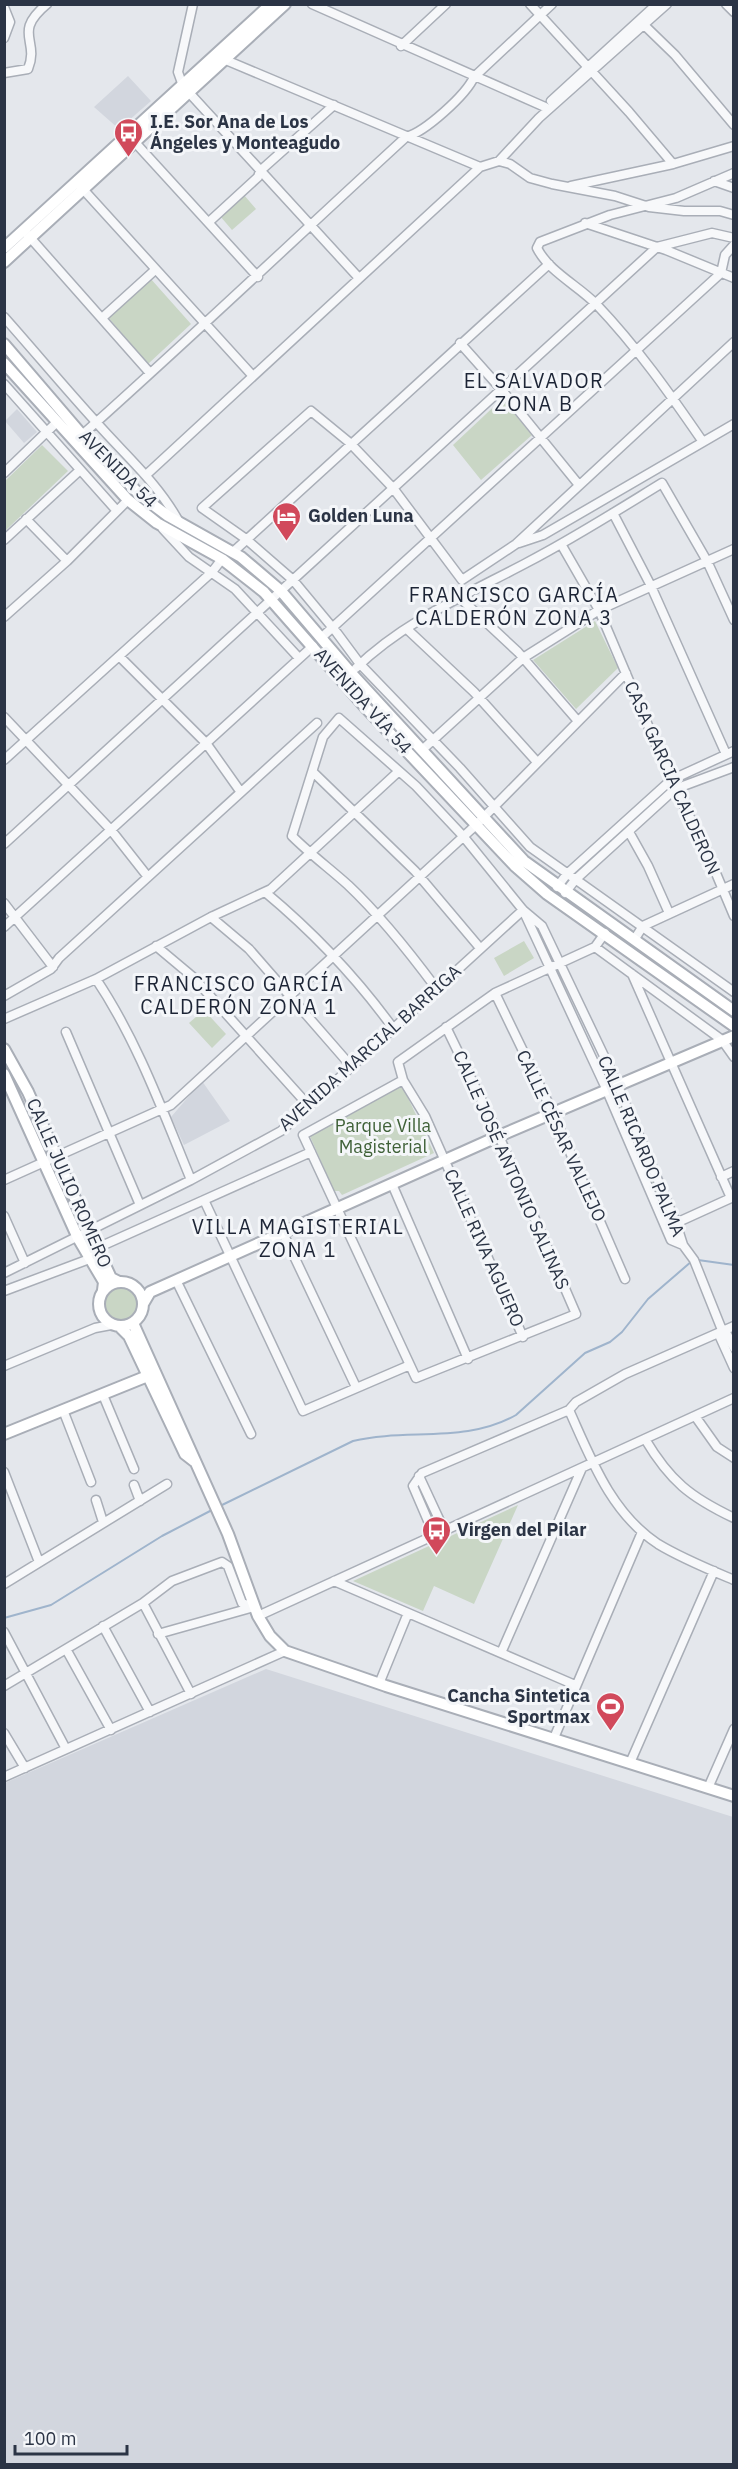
<svg xmlns="http://www.w3.org/2000/svg" width="738" height="2469" viewBox="0 0 738 2469" font-family="'IBM Plex Sans',sans-serif">
<style>
.built{fill:#d2d6de}
.green{fill:#c9d6c5}
.lines{fill:none;stroke-linecap:round;stroke-linejoin:round}
.stream{stroke:#9fb4cc;stroke-width:2}
.street-casing{stroke:#a9aeb7;stroke-width:11}
.secondary-casing{stroke:#a9aeb7;stroke-width:14}
.street{stroke:#f7f8fa;stroke-width:8}
.secondary{stroke:#fff;stroke-width:10}
.labels{text-anchor:middle;stroke-width:6;stroke-linejoin:round;paint-order:stroke}
.poi-label{font-size:18px;font-weight:bold;fill:#2b3445;stroke:#f4f6f9;text-anchor:start}
.street-label{font-size:18px;fill:#2b3445;stroke:#f4f6f9}
.park-label{font-size:18px;fill:#3f6138;stroke:#f4f6f9}
.neighbourhood-label{font-size:20px;letter-spacing:1.5px;fill:#1d2536;stroke:#f4f6f9}
</style>
<rect width="100%" height="100%" fill="#e4e7ec"/>
<path class="built" d="M128 76 151 101 119 129 94 107Z
M17 409 37 432 24 443 5 421Z
M202 1081 230 1121 184 1145 171 1117Z
M266 1669 733 1817V2464H5V1783Z"/>
<path class="green" d="M244 195 256 209 232 230 220 216Z
M150 278 191 324 148 364 108 317Z
M4 351 123 483 241 561 264 581 261 583 238 564 161 521 134 499 59 421 5 356Z
M502 399 532 435 481 480 453 445Z
M42 445 68 471 5 531V481Z
M291 608 469 805 466 808 345 679 288 611Z
M595 621 618 668 576 709 533 660Z
M492 832 731 1014 728 1017 531 876Z
M524 941 534 958 504 976 494 958Z
M204 1010 226 1034 212 1048 189 1023Z
M402 1085 434 1153 342 1195 339 1191H334L309 1134Z
M617 1094 676 1236 674 1237 614 1095Z
M103 1304a18 18 0 1 1 36 0a18 18 0 1 1-36 0Z
M518 1505 474 1604 434 1586 423 1611 353 1581Z"/>
<g class="lines">
<path class="stream" d="M698 1260 734 1265
M220 1506 353 1441C406 1428 466 1444 516 1415L585 1353 610 1342 622 1332 648 1299 692 1261
M4 1618 51 1605 162 1536 212 1510"/>
<defs>
<path id="street" d="M193 4 178 72 183 86 358 277
M312 4 545 107
M530 4 629 112 673 164 734 146
M726 4 734 12
M4 7 10 22 4 38
M642 23 675 55 734 125
M401 46 446 4
M221 58 480 167 499 161 510 164 530 178 552 184 615 196 649 207 684 211H720L734 215
M4 73 28 69C40 40 12 33 47 4
M551 101 657 4
M131 138 258 277
M499 161 539 118 667 4
M714 181 734 188
M571 186 673 164
M81 187 252 375
M210 221 258 177 260 171 334 105
M585 223 666 250 734 278
M27 234 150 373
M4 317C35 352 65 388 96 422 125 455 158 483 179 522
M102 318 155 270
M734 342 516 544 462 580 393 488 350 443 311 411 202 508 246 539 293 580 337 633 360 664 460 768 530 847 734 992
M460 343 501 389 579 485
M4 384 117 511
M82 435C192 337 298 236 406 137 425 132 466 95 474 77L552 4
M703 442C670 394 637 347 597 305 579 286 549 272 537 248L540 242 610 215 676 198 734 173
M4 473 56 423
M146 475 480 167
M613 513 650 584 726 754
M26 519 67 561
M163 529 189 557 235 589 299 658
M4 540 79 471
M519 543 543 535 734 424
M561 544 599 610 675 789 702 840 734 916
M233 552 549 264
M459 597 518 652 577 720
M4 617 67 561 128 500
M408 630 474 692 537 762
M321 638 721 273 725 255 734 245
M119 656 206 743 240 791
M356 668C404 621 470 593 528 562 574 538 618 510 662 483L707 561 734 620
M4 717 111 830 148 877
M422 750 523 658 599 610 734 549
M4 760 212 572 222 559
M314 773 415 871 480 948
M629 832 648 866 669 913
M4 844 657 247 712 233 734 238
M557 887 567 874 671 780 734 751
M265 892C313 932 356 977 393 1028
M565 893 575 880 675 789 734 767
M4 903 53 967
M523 910 604 1084 671 1240 683 1245
M211 917 249 949 351 1066
M4 927 313 646
M634 940 643 926 734 884
M156 946 193 977 308 1105
M595 947 722 1040 734 1057
M632 974 731 1198 676 1223
M96 979C137 1040 163 1112 191 1180
M436 988C410 953 381 916 348 885 329 868 310 854 292 836L323 737 339 718 416 786 463 836 523 910 542 926 615 1079 676 1223 683 1245 694 1260 722 1330 727 1334 734 1348
M495 993 553 1113 625 1279
M4 996 51 969 59 958 317 723
M4 1019 96 979 211 917 271 889 399 771
M66 1032 140 1205
M403 1080 303 1135 416 1378 576 1314 499 1136 446 1027
M721 1177 734 1171
M4 1180 171 1105 476 825 626 673
M392 1184 468 1359
M204 1200 303 1411 410 1365
M4 1216 25 1263
M283 1233 356 1387
M4 1273 191 1180 281 1131 523 910
M176 1280 251 1434
M4 1291 92 1258 97 1248 311 1152
M722 1330 720 1337 734 1368
M523 1337 425 1116 403 1080 398 1062 495 993 595 947 605 933
M4 1366 95 1328 111 1325
M103 1395 134 1469
M63 1410 91 1482
M569 1410C591 1459 611 1513 658 1544 681 1558 708 1569 734 1580
M695 1416 717 1447 734 1458
M645 1439C670 1481 690 1497 734 1518
M4 1472 39 1562
M419 1476 445 1532
M134 1485 140 1501
M96 1500 103 1522
M435 1537 413 1486 422 1473 569 1410 576 1402 625 1374 734 1326
M334 1581 575 1685
M4 1584 167 1484
M143 1603 191 1694
M258 1616 734 1398
M103 1626 150 1712
M4 1632 66 1749
M158 1634 254 1607
M66 1649 111 1730
M501 1653 582 1468
M379 1684 408 1613
M4 1686 143 1603 172 1581 222 1562 228 1566 242 1603 254 1607
M4 1733 25 1768
M554 1738 642 1532
M630 1763 714 1571
M4 1777 285 1651
M708 1788 734 1729"/>
<path id="secondary" d="M4 248 271 4
M4 262 285 4
M4 344 82 435 140 495 168 516 241 557 281 591 351 673 524 861 734 1011
M4 363 128 500 157 523 222 559 264 592 367 709 515 866 547 894 734 1026
M4 1049 28 1092 97 1248 111 1278 119 1282
M4 1074 78 1238 104 1282 103 1290
M99 1304a22 22 0 1 1 44 0a22 22 0 1 1-44 0Z
M143 1304 150 1292 499 1136 734 1036
M133 1323 228 1534 258 1616 270 1636 285 1651 386 1686 734 1796
M120 1327 129 1336 185 1454 194 1461
M4 1434 155 1373"/>
</defs>
<use href="#street" class="street-casing"/>
<use href="#secondary" class="secondary-casing"/>
<use href="#street" class="street"/>
<use href="#secondary" class="secondary"/>
</g>
<defs>
<symbol id="bus-pin" viewBox="-11 -11 22 30"><path d="M0 17L-7.5 6A9.5 9.5 0 1 1 7.5 6Z" fill="#d1495b" stroke="#f4f6f9"/><path d="M-5-6H5V4H4V6H2V4H-2V6H-4V4H-5ZM-3.5-4V0h7V-4ZM-3.5 1.2v1.5H-2V1.2ZM2 1.2v1.5H3.5V1.2Z" fill="#fff"/></symbol>
<symbol id="hotel-pin" viewBox="-11 -11 22 30"><path d="M0 17L-7.5 6A9.5 9.5 0 1 1 7.5 6Z" fill="#d1495b" stroke="#f4f6f9"/><path d="M-6-4.5h1.5V1H6V5H4.5V3h-9V5H-6ZM-4 0a1.8 1.8 0 1 1 3.6 0ZM.5 0V-2.5h3Q6-2.5 6 0Z" fill="#fff"/></symbol>
<symbol id="stadium-pin" viewBox="-11 -11 22 30"><path d="M0 17L-7.5 6A9.5 9.5 0 1 1 7.5 6Z" fill="#d1495b" stroke="#f4f6f9"/><path d="M0-5a6.5 5 0 1 0 0 10a6.5 5 0 1 0 0-10ZM-3.5-1.8h7v3.6h-7Z" fill="#fff"/></symbol>
</defs>
<g fill-rule="evenodd">
<use href="#bus-pin" x="112" y="116" width="33" height="45"/>
<use href="#hotel-pin" x="270" y="500" width="33" height="45"/>
<use href="#bus-pin" x="420" y="1514" width="33" height="45"/>
<use href="#stadium-pin" x="594" y="1690" width="33" height="45"/>
</g>
<g class="labels">
<g class="poi-label">
<text x="150" y="128">I.E. Sor Ana de Los<tspan x="150" dy="21">Ángeles y Monteagudo</tspan></text>
<text x="308" y="522">Golden Luna</text>
<text x="457" y="1536">Virgen del Pilar</text>
<text x="590" y="1702" text-anchor="end">Cancha Sintetica<tspan x="590" dy="21">Sportmax</tspan></text>
</g>
<g class="street-label">
<text transform="translate(118 469) rotate(45)" y="6">AVENIDA 54</text>
<text transform="translate(363 701) rotate(48)" y="6">AVENIDA VÍA 54</text>
<text transform="translate(672 778) rotate(66)" y="6">CASA GARCIA CALDERON</text>
<text transform="translate(370 1048) rotate(-42)" y="6">AVENIDA MARCIAL BARRIGA</text>
<text transform="translate(561 1136) rotate(65)" y="6">CALLE CÉSAR VALLEJO</text>
<text transform="translate(641 1146) rotate(67)" y="6">CALLE RICARDO PALMA</text>
<text transform="translate(511 1170) rotate(66)" y="6">CALLE JOSÉ ANTONIO SALINAS</text>
<text transform="translate(69 1183) rotate(66)" y="6">CALLE JULIO ROMERO</text>
<text transform="translate(484 1248) rotate(66)" y="6">CALLE RIVA AGUERO</text>
</g>
<g class="park-label">
<text x="383" y="1132">Parque Villa<tspan x="383" dy="21">Magisterial</tspan></text>
</g>
<g class="neighbourhood-label">
<text x="534" y="388">EL SALVADOR<tspan x="534" dy="23">ZONA B</tspan></text>
<text x="514" y="602">FRANCISCO GARCÍA<tspan x="514" dy="23">CALDERÓN ZONA 3</tspan></text>
<text x="239" y="991">FRANCISCO GARCÍA<tspan x="239" dy="23">CALDERÓN ZONA 1</tspan></text>
<text x="298" y="1234">VILLA MAGISTERIAL<tspan x="298" dy="23">ZONA 1</tspan></text>
</g>
</g>
<rect width="738" height="2469" fill="none" stroke="#2b3445" stroke-width="12"/>
<path d="M15 2445v9h112v-9" fill="none" stroke="#2b3445" stroke-width="3"/>
<text x="24" y="2445" font-size="18" fill="#2b3445" stroke="#f4f6f9" stroke-width="4.5" paint-order="stroke">100 m</text>
</svg>
